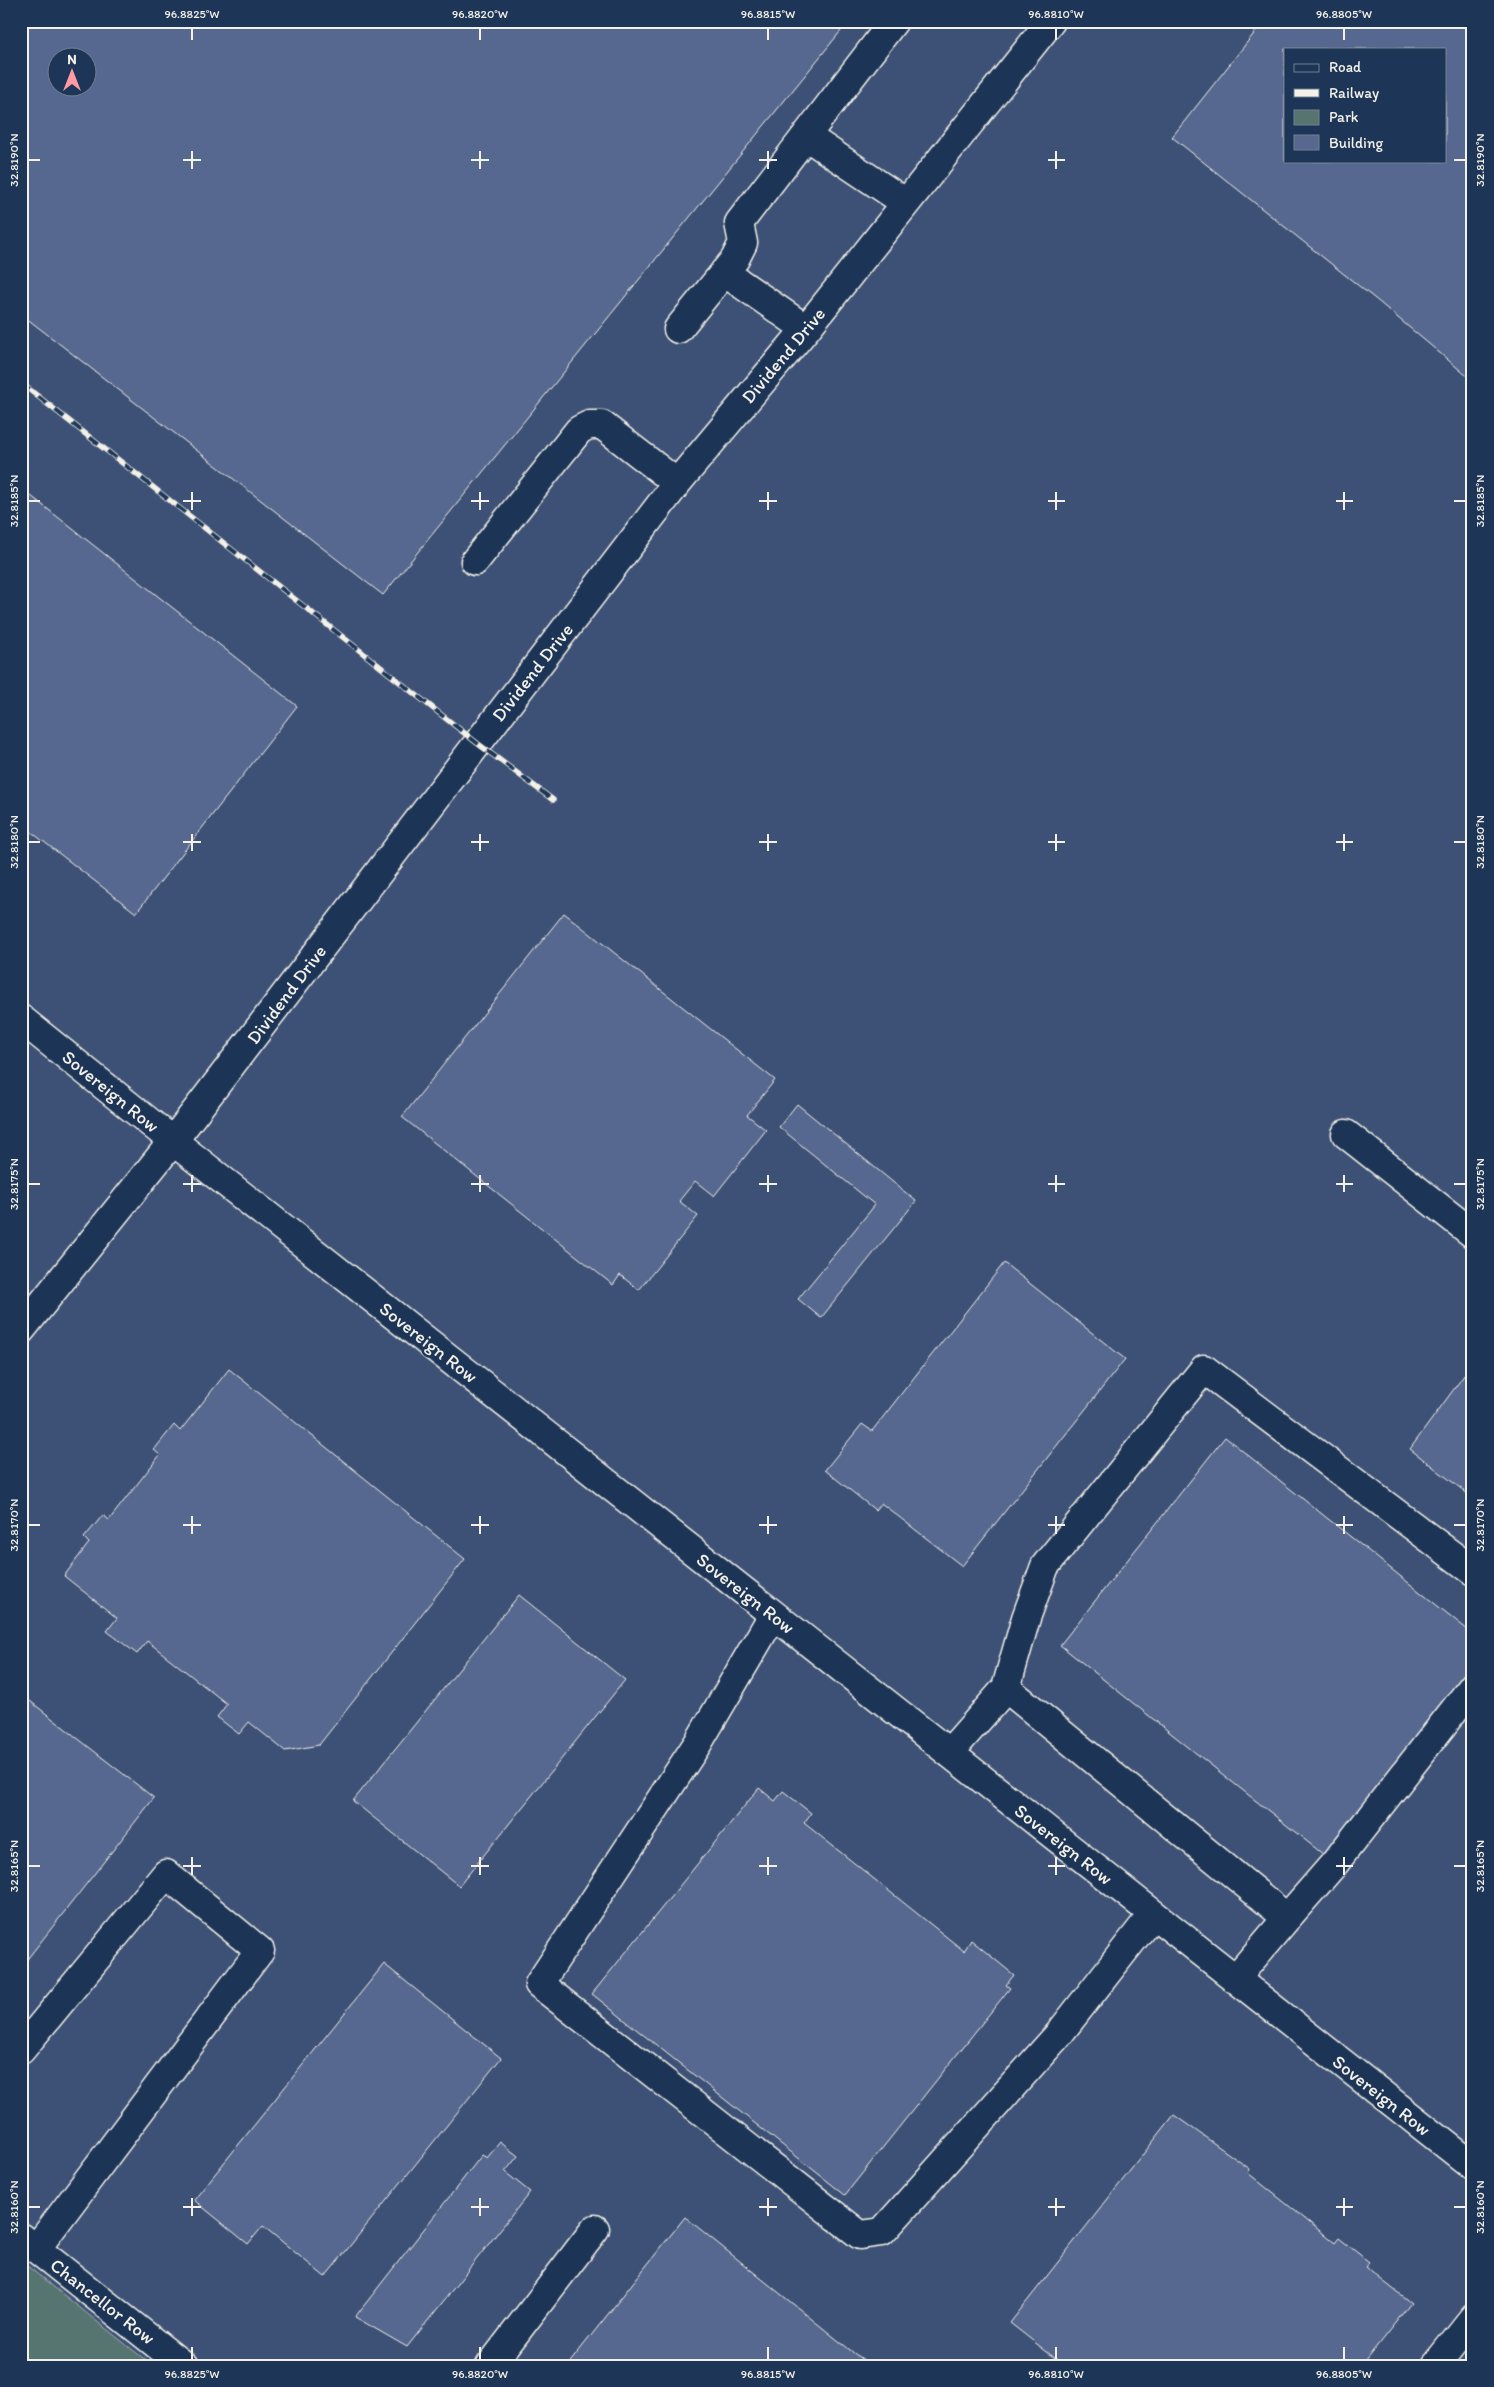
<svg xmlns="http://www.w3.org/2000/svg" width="1494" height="2387" viewBox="0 0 1494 2387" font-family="Itim,sans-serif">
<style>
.built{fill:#3e5176;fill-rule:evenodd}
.green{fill:#577471;stroke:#a6b2ac}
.building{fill:#57678f;stroke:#f4f1e8;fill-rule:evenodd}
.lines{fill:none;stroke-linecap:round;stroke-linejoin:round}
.minor-casing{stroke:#f4f1e8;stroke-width:31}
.minor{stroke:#1d3557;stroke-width:28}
.rail-casing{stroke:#f4f1e8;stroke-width:5.5}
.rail{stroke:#1d3557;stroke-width:4;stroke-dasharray:11;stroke-linecap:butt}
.ticks{fill:none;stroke:#f4f1e8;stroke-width:2}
.labels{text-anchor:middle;stroke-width:5;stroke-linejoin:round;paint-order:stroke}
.street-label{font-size:19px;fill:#f4f1e8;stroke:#1d3557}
.neatline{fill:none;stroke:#f4f1e8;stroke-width:2}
.ticks-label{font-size:12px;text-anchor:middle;fill:#f4f1e8}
</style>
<rect width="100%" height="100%" fill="#2e4468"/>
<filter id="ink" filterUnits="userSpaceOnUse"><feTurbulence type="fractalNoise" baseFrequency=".02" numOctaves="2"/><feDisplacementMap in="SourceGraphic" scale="10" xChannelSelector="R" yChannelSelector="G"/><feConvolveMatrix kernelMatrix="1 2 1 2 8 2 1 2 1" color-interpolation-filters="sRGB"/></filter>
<g filter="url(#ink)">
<path class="built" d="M21 21H1473V2366H21ZM1285 49H1445V161H1285ZM58 58H88V88H58Z"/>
<path class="green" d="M21 2261 153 2366H21Z"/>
<path class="building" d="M21 21H849L383 595 21 314ZM58 58H88V88H58Z
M1264 21H1473V381L1379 302 1172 137ZM1285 49H1445V161H1285Z
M21 488 297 706 136 913 21 824Z
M564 913 775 1080 747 1115 766 1130 714 1196 695 1181 679 1201 698 1216 639 1290 620 1275 613 1285 402 1117Z
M797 1104 916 1201 821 1318 798 1299 875 1205 779 1127Z
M1004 1263 1125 1359 962 1566 881 1503 875 1510 825 1470 862 1424 872 1431Z
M1473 1363V1498L1410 1449Z
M229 1369 465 1559 319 1745 285 1751 249 1722 239 1734 217 1717 227 1704 147 1641 137 1654 107 1631 117 1618 64 1576 89 1543 84 1538 103 1515 109 1520 160 1455 154 1450 174 1425 180 1431Z
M1225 1437 1473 1634V1669L1324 1855 1060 1645Z
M519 1595 625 1680 459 1886 353 1801Z
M21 1694 154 1798 21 1967Z
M759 1788 775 1801 783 1791 811 1813 804 1823 964 1951 971 1940 1014 1975 1006 1985 1010 1988 845 2195 592 1994Z
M384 1964 501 2058 325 2277 263 2226 248 2244 194 2200Z
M1174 2115 1250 2169 1248 2173 1335 2243 1339 2238 1369 2262 1365 2267 1411 2303 1361 2366H1065L1010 2323Z
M500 2142 518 2156 505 2172 530 2192 407 2347 355 2317 482 2155 487 2158Z
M685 2217 870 2366H567Z"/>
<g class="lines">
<defs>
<path id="minor" d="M806 136 906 203
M724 272 806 329
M678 329 735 259 743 243 739 223 894 21
M475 561 579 430 589 425H602L677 483
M21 1019 173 1141 1473 2166
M1346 1134 1473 1234
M21 1330 173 1141 677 483 806 329 1051 21
M773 1615 698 1743 539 1984 860 2235 882 2232 1059 2034 1153 1914
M1006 1688 1026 1618 1045 1566 1204 1369 1473 1571
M949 1753 1006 1688 1287 1918 1235 1979
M1287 1918 1334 1864 1473 1686
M21 2050 166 1874 260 1951 36 2249
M21 2237 184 2366
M490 2366 595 2229
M1435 2366 1473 2318"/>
</defs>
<use href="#minor" class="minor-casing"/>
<use href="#minor" class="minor"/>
<defs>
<path id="rail" d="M21 383 477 743 553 800"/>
</defs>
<use href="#rail" class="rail-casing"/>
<use href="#rail" class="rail"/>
</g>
</g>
<path class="ticks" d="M192 28V40M480 28V40M768 28V40M1056 28V40M1344 28V40M192 151V169M480 151V169M768 151V169M1056 151V169M28 160H40M183 160H201M471 160H489M759 160H777M1048 160H1065M1454 160H1466M192 492V510M480 492V510M768 492V510M1056 492V510M1344 492V510M28 501H40M183 501H201M471 501H489M759 501H777M1048 501H1065M1336 501H1353M1454 501H1466M192 834V851M480 834V851M768 834V851M1056 834V851M1344 834V851M28 842H40M183 842H201M471 842H489M759 842H777M1048 842H1065M1336 842H1353M1454 842H1466M192 1175V1192M480 1175V1192M768 1175V1192M1056 1175V1192M1344 1175V1192M28 1184H40M183 1184H201M471 1184H489M759 1184H777M1048 1184H1065M1336 1184H1353M1454 1184H1466M192 1516V1534M480 1516V1534M768 1516V1534M1056 1516V1534M1344 1516V1534M28 1525H40M183 1525H201M471 1525H489M759 1525H777M1048 1525H1065M1336 1525H1353M1454 1525H1466M192 1857V1875M480 1857V1875M768 1857V1875M1056 1857V1875M1344 1857V1875M28 1866H40M183 1866H201M471 1866H489M759 1866H777M1048 1866H1065M1336 1866H1353M1454 1866H1466M192 2198V2216M480 2198V2216M768 2198V2216M1056 2198V2216M1344 2198V2216M28 2207H40M183 2207H201M471 2207H489M759 2207H777M1048 2207H1065M1336 2207H1353M1454 2207H1466M192 2347V2360M480 2347V2360M768 2347V2360M1056 2347V2360M1344 2347V2360"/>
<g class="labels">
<g class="street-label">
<text transform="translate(783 355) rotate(-50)" y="7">Dividend Drive</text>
<text transform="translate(532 672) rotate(-52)" y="7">Dividend Drive</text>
<text transform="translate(286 994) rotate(-53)" y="7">Dividend Drive</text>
<text transform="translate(111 1091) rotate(39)" y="7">Sovereign Row</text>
<text transform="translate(429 1342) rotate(38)" y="7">Sovereign Row</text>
<text transform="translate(746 1593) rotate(38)" y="7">Sovereign Row</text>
<text transform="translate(1064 1844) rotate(38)" y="7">Sovereign Row</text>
<text transform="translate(1382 2095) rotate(38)" y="7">Sovereign Row</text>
<text transform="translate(103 2301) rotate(38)" y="7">Chancellor Row</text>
</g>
</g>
<rect width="1494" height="2387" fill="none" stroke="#1d3557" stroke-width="55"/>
<rect x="1284" y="48" width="162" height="115" fill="#1d3557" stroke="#738091"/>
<rect x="1294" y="64" width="25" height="8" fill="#1d3557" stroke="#738091"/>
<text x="1329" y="72" font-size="15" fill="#f4f1e8">Road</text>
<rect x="1294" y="89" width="25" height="8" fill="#f4f1e8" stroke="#738091"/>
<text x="1329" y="98" font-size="15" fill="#f4f1e8">Railway</text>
<rect x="1294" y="110" width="25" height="15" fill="#577471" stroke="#738091"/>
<text x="1329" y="122" font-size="15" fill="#f4f1e8">Park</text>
<rect x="1294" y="135" width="25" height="15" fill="#57678f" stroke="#738091"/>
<text x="1329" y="148" font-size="15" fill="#f4f1e8">Building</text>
<g transform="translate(72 72)"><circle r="24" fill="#1d3557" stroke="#738091"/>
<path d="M0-4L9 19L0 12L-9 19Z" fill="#ff9aa2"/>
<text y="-8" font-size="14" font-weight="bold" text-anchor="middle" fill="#f4f1e8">N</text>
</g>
<rect x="28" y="28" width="1438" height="2332" class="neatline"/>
<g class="ticks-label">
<text x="192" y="18">96.8825°W</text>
<text x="480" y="18">96.8820°W</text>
<text x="768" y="18">96.8815°W</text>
<text x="1056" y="18">96.8810°W</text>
<text x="1344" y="18">96.8805°W</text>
<text transform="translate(14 160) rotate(-90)" y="4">32.8190°N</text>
<text transform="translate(1480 160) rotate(-90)" y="4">32.8190°N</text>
<text transform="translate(14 501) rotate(-90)" y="4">32.8185°N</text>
<text transform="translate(1480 501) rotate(-90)" y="4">32.8185°N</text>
<text transform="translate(14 842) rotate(-90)" y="4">32.8180°N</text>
<text transform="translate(1480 842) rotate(-90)" y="4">32.8180°N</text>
<text transform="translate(14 1184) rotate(-90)" y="4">32.8175°N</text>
<text transform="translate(1480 1184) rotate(-90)" y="4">32.8175°N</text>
<text transform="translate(14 1525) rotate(-90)" y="4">32.8170°N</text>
<text transform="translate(1480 1525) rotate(-90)" y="4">32.8170°N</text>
<text transform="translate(14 1866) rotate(-90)" y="4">32.8165°N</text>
<text transform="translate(1480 1866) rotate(-90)" y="4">32.8165°N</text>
<text transform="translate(14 2207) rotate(-90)" y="4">32.8160°N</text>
<text transform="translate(1480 2207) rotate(-90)" y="4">32.8160°N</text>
<text x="192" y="2378">96.8825°W</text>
<text x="480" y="2378">96.8820°W</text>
<text x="768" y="2378">96.8815°W</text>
<text x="1056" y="2378">96.8810°W</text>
<text x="1344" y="2378">96.8805°W</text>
</g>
</svg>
